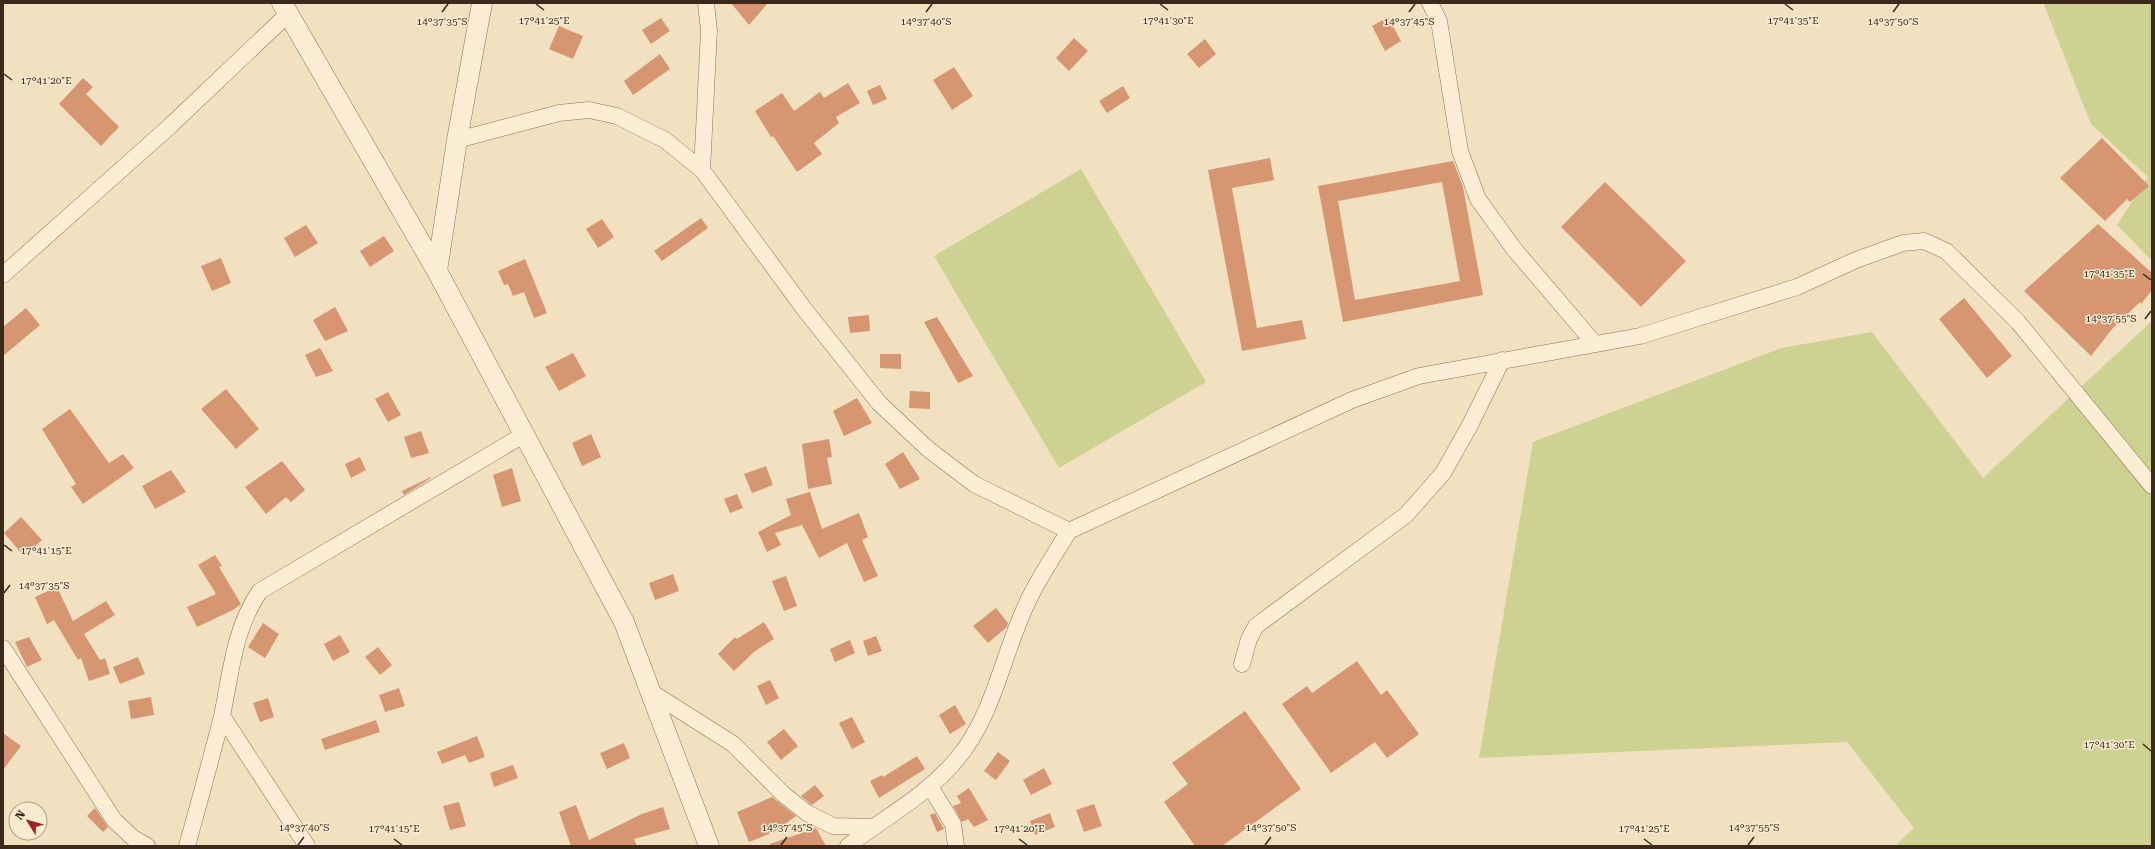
<svg xmlns="http://www.w3.org/2000/svg" width="2155" height="849" viewBox="0 0 2155 849" font-family="'Roboto Serif',serif">
<style>
.green{fill:#cdd292}
.building{fill:#d59671;fill-rule:evenodd}
.lines{fill:none;stroke-linecap:round;stroke-linejoin:round}
.minor-casing{stroke:#8d7056;stroke-width:17}
.tertiary-casing{stroke:#8d7056;stroke-width:21}
.minor{stroke:#fceed4;stroke-width:16}
.tertiary{stroke:#fceed4;stroke-width:20}
.ticks{fill:none;stroke:#3b291c;stroke-width:1.5}
.ticks-label{font-size:10px;text-anchor:middle;fill:#3b291c;stroke:#f9ebd0;stroke-width:3;stroke-linejoin:round;paint-order:stroke}
</style>
<rect width="100%" height="100%" fill="#f2e1c0"/>
<path class="green" d="M2046 3H2152V261L2117 225 2148 177 2091 124 2044 5Z
M1081 169 1206 382 1059 468 934 256Z
M2152 321V846H1895L1914 828 1847 742 1479 758 1533 442 1781 348 1872 332 1983 478Z"/>
<path class="building" d="M731 3H768L749 25Z
M1388 17 1401 41 1385 51 1372 26Z
M661 18 670 31 651 44 642 30Z
M559 26 583 36 573 59 549 49Z
M1074 38 1088 51 1069 71 1056 58Z
M1205 39 1216 54 1199 68 1187 54Z
M660 54 670 69 633 95 624 81Z
M954 67 973 96 952 110 933 80Z
M83 78 93 87 86 94 119 127 101 146 59 104Z
M848 83 860 103 836 117 839 123 814 143 822 154 797 172 773 136 771 137 755 111 782 93 794 111 820 92 824 98Z
M880 85 887 99 873 105 867 91Z
M1123 86 1130 98 1107 113 1099 101Z
M2102 138 2149 186 2130 202 2127 199 2105 221 2060 178Z
M1270 158 1274 180 1232 188 1257 328 1302 320 1306 339 1242 351 1208 170Z
M1453 161 1463 187 1483 295 1343 322 1318 186ZM1442 182 1460 281 1355 300 1338 201Z
M1605 182 1686 261 1641 307 1561 227Z
M701 218 708 228 662 261 654 251Z
M602 219 614 237 598 248 586 229Z
M2098 224 2152 273V290L2141 304 2140 302 2113 328 2091 356 2024 291Z
M306 225 318 243 295 257 284 238Z
M384 236 394 251 370 267 360 251Z
M221 258 231 283 212 291 201 266Z
M525 259 547 313 534 318 524 292 513 296 508 284 504 285 498 271Z
M1964 298 2012 356 1987 378 1939 319Z
M335 307 348 331 325 341 313 320Z
M26 308 40 325 3 356V327Z
M869 315 870 331 850 333 848 317Z
M937 317 973 376 958 383 924 322Z
M320 348 333 371 316 377 305 355Z
M573 353 586 376 559 391 545 367Z
M880 354H901V369L880 368Z
M226 389 259 429 236 449 201 409Z
M910 391 930 392V409L909 408Z
M388 392 401 415 388 422 375 399Z
M857 398 872 423 844 436 833 411Z
M70 409 109 463 123 454 134 468 83 504 71 487 76 484 42 429Z
M421 431 429 453 411 458 404 437Z
M591 434 601 457 582 466 572 443Z
M829 439 832 457 827 458 832 484 808 489 802 444Z
M903 452 920 479 900 489 885 464Z
M360 457 366 470 351 478 345 464Z
M282 461 305 490 291 502 286 497 266 514 245 487Z
M766 466 773 485 752 493 744 474Z
M512 468 521 501 502 507 493 475Z
M171 470 186 492 155 509 142 486Z
M431 477V478L404 495 402 491Z
M810 492 822 529 859 513 868 537 862 540 878 576 864 582 847 543 819 558 802 525 775 533 781 545 767 552 758 532 791 515 786 499Z
M737 494 743 508 730 513 724 499Z
M21 517 42 540 24 556 4 533Z
M215 555 222 566 219 567 241 604 233 610 197 627 187 607 216 594 198 565Z
M673 574 679 591 655 600 649 583Z
M786 576 797 606 784 611 772 581Z
M57 587 73 621 106 601 115 615 84 634 100 660 105 658 110 674 89 681 81 658 78 660 54 620 47 624 35 597Z
M996 608 1008 623 1007 627 988 643 973 626Z
M764 622 774 639 755 651 734 671 718 654 735 637 737 639Z
M263 623 279 634 265 658 248 647Z
M340 635 350 652 333 661 324 644Z
M876 636 882 651 868 656 863 641Z
M29 637 42 660 27 667 15 642Z
M850 640 855 653 835 662 830 649Z
M378 647 392 665 380 675 365 657Z
M138 657 145 674 120 684 113 667Z
M1357 661 1381 695 1387 690 1419 734 1387 758 1375 742 1331 773 1282 704 1307 686 1312 693Z
M770 680 779 698 766 705 757 686Z
M399 688 405 706 385 712 379 695Z
M151 697 154 715 131 719 128 701Z
M268 698 274 717 260 722 253 703Z
M955 705 966 724 950 734 939 715Z
M1245 711 1301 789 1222 846H1195L1164 802 1188 784 1172 763Z
M852 717 865 742 852 749 839 723Z
M376 720 380 732 325 750 321 739Z
M784 729 798 746 781 760 767 742Z
M3 733 21 746 3 770Z
M477 736 485 757 469 763 465 755 442 764 437 752Z
M624 743 630 758 607 769 600 753Z
M998 752 1010 761 996 780 984 771Z
M917 756 925 769 879 798 870 781 882 775 883 777Z
M513 765 518 778 494 787 490 773Z
M1044 768 1052 784 1031 795 1023 780Z
M815 785 824 796 812 805 801 796Z
M969 788 988 820 974 827 968 819 962 822 953 806 961 803 957 796Z
M772 797 796 816 774 832 749 842 737 812Z
M459 802 466 826 450 830 443 806Z
M1094 804 1102 826 1084 832 1076 810Z
M576 805 589 840 642 814 663 807 670 829 634 839 637 846H571L559 812Z
M95 808 108 827 103 832 87 816Z
M935 813 944 829 937 832 930 815Z
M1050 813 1055 827 1035 835 1030 821Z
M816 828 826 846H770V844Z"/>
<g class="lines">
<defs>
<path id="minor" d="M1430 3 1439 21 1460 151 1478 199 1514 249 1595 344
M457 140 559 113 589 110 617 116 665 140 702 170 805 310 879 403 928 449 974 484 1069 531 1352 400 1419 376 1640 336 1797 287 1856 260 1903 243 1924 241 1946 251 2018 322 2152 486
M702 170 709 31 706 3
M3 275 170 126 288 14
M3 648 114 820 133 838 147 846
M1242 664 1249 639 1256 626 1406 515 1443 473 1470 425 1502 360
M651 692 733 744 783 794 807 813 833 826 872 827
M222 716 307 846
M931 788 953 824 956 846
M187 846C199 803 211 759 222 716 231 673 234 628 260 591L525 434
M848 846C885 817 926 796 957 759 995 714 1003 651 1029 599 1040 576 1055 554 1069 531"/>
<path id="tertiary" d="M282 3 437 271 624 622 709 846
M437 271 457 140 482 3"/>
</defs>
<use href="#minor" class="minor-casing"/>
<use href="#tertiary" class="tertiary-casing"/>
<use href="#minor" class="minor"/>
<use href="#tertiary" class="tertiary"/>
</g>
<path class="ticks" d="M536 4 544 10M1160 4 1168 10M1785 4 1793 10M442 12 448 4M926 12 932 4M1409 12 1415 4M1893 12 1899 4M4 74 12 80M2143 274 2151 280M2145 319 2151 311M4 545 12 551M4 593 10 585M2143 744 2151 751M394 839 402 845M1019 839 1027 845M1644 839 1652 845M298 845 304 837M781 845 787 837M1265 845 1271 837M1748 845 1754 837"/>
<g class="ticks-label">
<text x="544" y="24">17°41'25"E</text>
<text x="1168" y="24">17°41'30"E</text>
<text x="1793" y="24">17°41'35"E</text>
<text x="442" y="25">14°37'35"S</text>
<text x="926" y="25">14°37'40"S</text>
<text x="1409" y="25">14°37'45"S</text>
<text x="1893" y="25">14°37'50"S</text>
<text x="46" y="84">17°41'20"E</text>
<text x="2109" y="277">17°41'35"E</text>
<text x="2111" y="322">14°37'55"S</text>
<text x="46" y="554">17°41'15"E</text>
<text x="44" y="589">14°37'35"S</text>
<text x="2109" y="748">17°41'30"E</text>
<text x="304" y="831">14°37'40"S</text>
<text x="787" y="831">14°37'45"S</text>
<text x="1271" y="831">14°37'50"S</text>
<text x="1754" y="831">14°37'55"S</text>
<text x="394" y="832">17°41'15"E</text>
<text x="1019" y="832">17°41'20"E</text>
<text x="1644" y="832">17°41'25"E</text>
</g>
<rect width="2155" height="849" fill="none" stroke="#3b291c" stroke-width="8"/>
<g transform="translate(28 821) rotate(307)"><circle r="19" fill="#f9ebd0" stroke="#ad9d88"/>
<path d="M0-3L7 15L0 10L-7 15Z" fill="#a31f27"/>
<text y="-6" font-size="11" font-weight="bold" text-anchor="middle" fill="#3b291c">N</text>
</g>
</svg>
